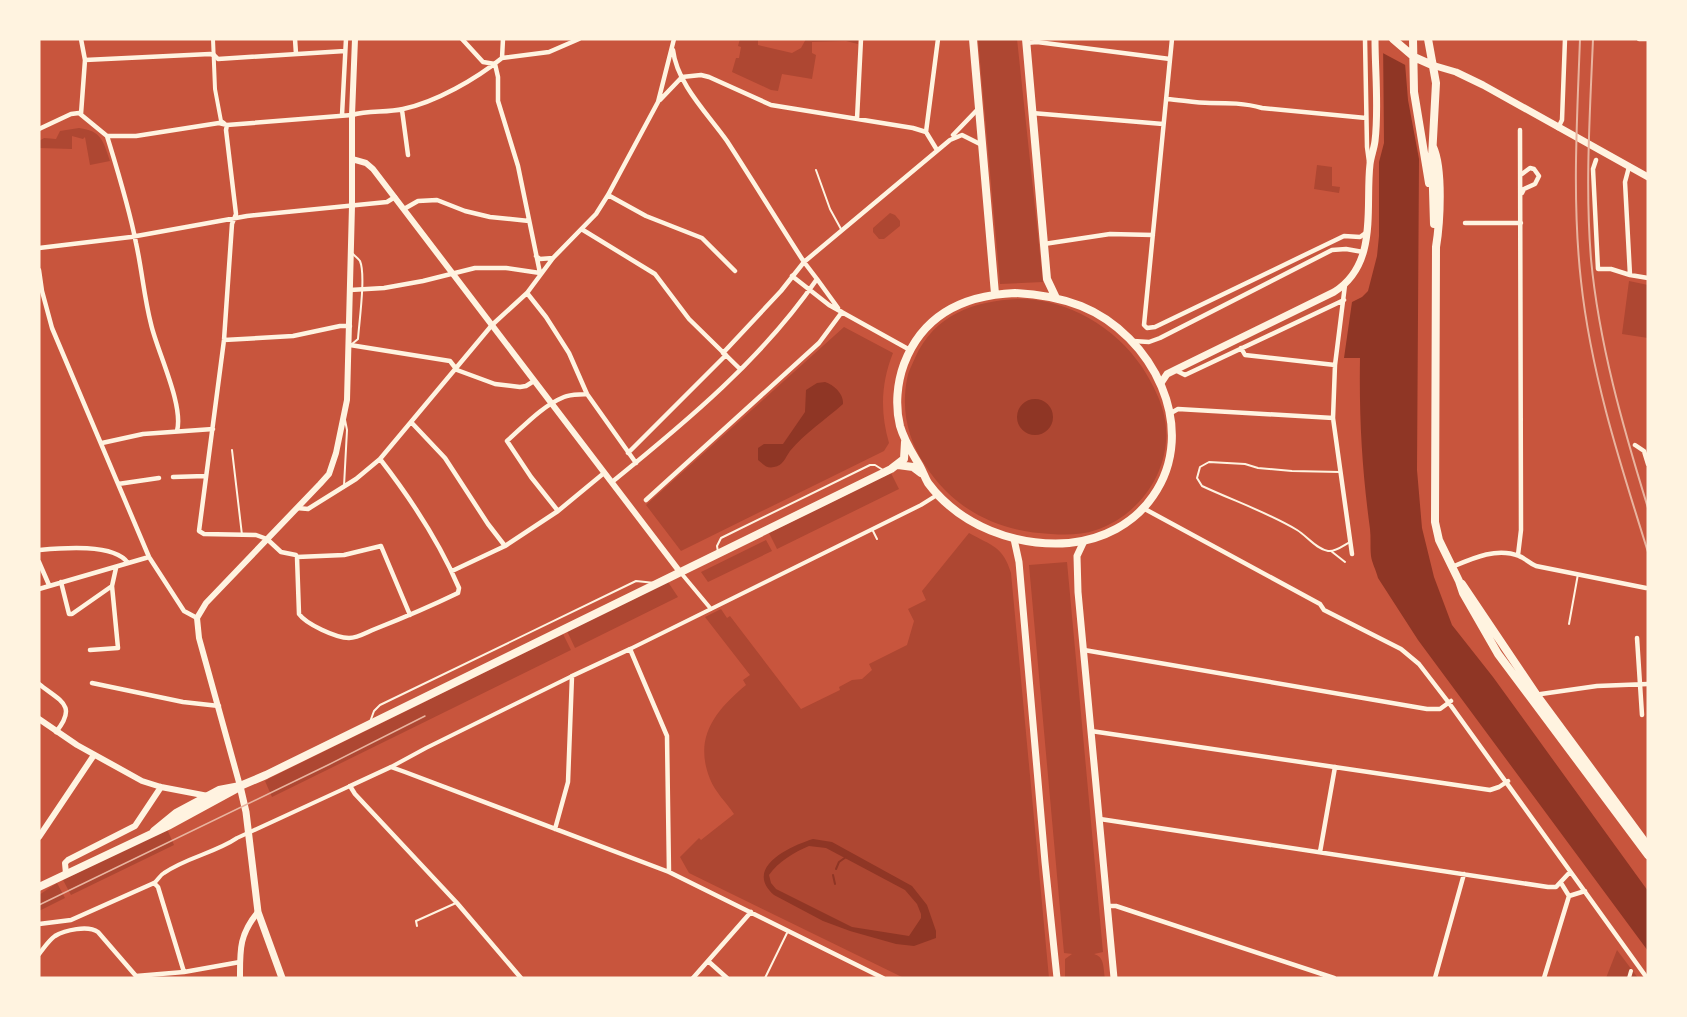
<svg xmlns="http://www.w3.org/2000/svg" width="1687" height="1017" viewBox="0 0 1687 1017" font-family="Montserrat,sans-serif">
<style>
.green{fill:#ae4732}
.water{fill:#8f3625;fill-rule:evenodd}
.pier{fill:#c8553d}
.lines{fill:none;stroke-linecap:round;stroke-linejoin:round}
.stream{stroke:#8f3625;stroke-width:2}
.service{stroke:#fff3e0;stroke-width:2}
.pedestrian{stroke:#fff3e0;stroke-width:4}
.minor{stroke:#fff3e0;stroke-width:4.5}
.tertiary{stroke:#fff3e0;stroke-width:6}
.secondary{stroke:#fff3e0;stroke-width:7}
.primary{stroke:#fff3e0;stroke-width:8}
.tram{stroke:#e9b49f;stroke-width:1.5}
.rail{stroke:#e9b49f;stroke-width:2}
</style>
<rect width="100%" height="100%" fill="#c8553d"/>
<path class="green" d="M740 39 758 40V45L792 53 801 48 806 39H858V44L846 41 812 42V53L816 55 812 79 782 74 778 91 771 90 732 72 736 58H739L741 47 738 46Z
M978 39H1017L1043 282 1000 284Z
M79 128C102 131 103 141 110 161L90 165 85 137 83 139 72 136V149L39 148V141L44 138 56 139 60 131Z
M1317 165 1332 167V186L1340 187 1339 193 1314 189Z
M890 213 895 215 900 221V226L884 239H879L873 232V228Z
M1629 281 1648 285V338L1622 334Z
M1019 299C1068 299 1115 327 1142 367 1152 383 1162 401 1165 420 1173 468 1141 515 1096 530 1082 535 1066 535 1051 534 999 532 954 510 925 465 908 439 901 411 907 379 908 372 912 365 915 358 935 314 974 301 1019 299Z
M844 327 893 353C881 383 880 412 889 443L884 451 681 551 646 505Z
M891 473 899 489 777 549 769 533Z
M969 533C992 546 1003 546 1011 573L1049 978H904L689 873 680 857 699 838 701 840 734 814C726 802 715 792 710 779 693 737 716 710 746 685L743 680 750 675 705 617 721 609 727 618 730 616 801 709 840 690 839 687 852 680 862 679 872 670 869 664 907 645 914 621 908 609 926 600 922 591Z
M766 540 772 551 708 582 701 572Z
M1067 562 1103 952 1094 954C1105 957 1103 968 1105 978H1065V959L1072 954 1081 955 1064 953 1029 565Z
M668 582 678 597 575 648 567 631Z
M563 634 571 650 272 797 265 781 270 778Z
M167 829 174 845 71 895 63 880Z
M57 883 65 898 39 911V895Z
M1617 950 1638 978H1606Z"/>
<path class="water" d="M1383 39 1405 63 1408 100 1419 159 1417 470 1422 528 1434 577 1452 625 1493 677 1648 891V951L1418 640 1378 578C1376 570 1372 563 1371 556 1370 546 1371 538 1370 529 1362 470 1359 418 1360 358H1344L1352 302 1362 297 1368 291 1377 256 1379 236V162L1384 143Z
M825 382C834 385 844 394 843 404 825 420 805 433 790 451 785 458 783 466 774 467 767 469 763 464 758 460V448L764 444H783L805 412 806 390 817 383Z
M1017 417a18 18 0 1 1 36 0a18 18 0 1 1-36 0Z
M813 839 832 842 912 886 927 905 936 931V938L914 946 896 944 850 931 823 921 774 895C743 868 790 846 813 839ZM809 846 826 848 905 890 917 904 921 914V918L909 936 852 927 776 889 771 883 769 875C778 862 794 852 809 846Z"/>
<path class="pier" d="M1380 39H1408L1409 67 1379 51Z"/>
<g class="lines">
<path class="stream" d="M836 869 839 862 846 857
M833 875 835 884"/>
<path class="service" d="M816 170 830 209 841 229
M352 344 358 339C359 323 366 275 360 261 358 258 356 257 353 254
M232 450 242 535
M1340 472 1292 471 1258 468 1245 464 1209 462 1200 467 1197 478 1202 486C1234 501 1267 512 1297 530 1307 536 1316 549 1328 551 1336 552 1344 545 1350 542
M344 486 347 430 345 420
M872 529 877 539
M1331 551 1345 562
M718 552 717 546 721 538 870 465H875L883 470
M1569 624 1578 574
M370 722 374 711 380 705 636 581 655 583
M417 926 416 921 456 903
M765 978 787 933"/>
<path class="pedestrian" d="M213 39 215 89 221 121 224 123
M681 573 711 609
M630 649 921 505 937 495
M391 767 426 748 572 676
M154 883C158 880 160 875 164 873 187 857 215 853 237 838L350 786
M1629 978 1631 971"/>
<path class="minor" d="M81 39 85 60 81 114
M295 39 296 54
M462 39 483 62 495 64
M1172 39 1144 325 1147 328 1155 327 1344 236 1360 237 1367 232
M1365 39 1367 147 1369 162
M1639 39H1648
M1026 43 1037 42 1170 59
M673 50C677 84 708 114 727 141 753 181 778 222 804 262L950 140 962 135 982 145
M502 58 549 52 579 39
M502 58 503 39
M85 60 210 54 214 55 218 59 345 51
M682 77 701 75 709 77 771 105 913 128 926 132 937 150
M1167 99C1181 100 1196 103 1210 103 1228 103 1245 103 1262 108L1366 118
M660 100 682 77
M402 110 408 155
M1032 113 1163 124
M342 115 346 39
M857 119 861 39
M227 125 226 130 236 214 232 224 224 340 199 531 204 534 256 535 267 539 281 552 296 555 297 557 299 614C306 624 336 638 349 638 358 638 367 632 375 629 403 618 431 606 458 593L459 588C439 541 411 499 380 459
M1558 128 1562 120 1565 39
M39 129 71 114 79 113 107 136
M926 132 938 39
M953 135 978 109
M107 136H136L219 123 227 125 352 115C369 110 386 113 403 109 436 102 476 79 502 58
M107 136C118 172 129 207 136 243 142 270 144 297 151 324 157 351 184 405 177 431
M1596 160 1593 169 1598 269H1611L1630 275
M1629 167 1625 182 1630 275 1648 278
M1522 193 1524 189 1535 184 1539 176 1534 169 1530 168 1522 174
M608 195 646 216 702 238 735 271
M404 209 418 201 437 200 465 211 490 217 529 221
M1465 223H1521
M583 230 655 274 689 319 740 369
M1044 244 1110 234 1153 235
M39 248 131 237 247 216 387 202 395 197
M536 256 540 259 553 258
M39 270 42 291 52 328 149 557 184 611 197 618
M792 276 829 305 910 350
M817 279 838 308
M1345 285 1335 365 1333 418 1352 554
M350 290 384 288 423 281 475 268H506L540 273 518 166 498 101V77L495 64
M527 293 546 317 569 353 587 394 636 463
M224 340 293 336 340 326H350
M1133 341 1149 342 1160 338 1332 250 1346 249 1363 252
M350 345 450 361 457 370 495 384 520 387 526 386 534 381
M1241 348 1245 355 1335 365
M1175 370 1185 375 1344 300
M1171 413 1178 409 1333 418
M411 422 445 458 488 524 505 546
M102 443 143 434 213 429
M1635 445 1644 451 1648 464
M628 453 726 355
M173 477 205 476
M612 482C686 422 763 358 817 279L804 262 781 291 723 353
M118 484 159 478
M646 500 819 343 842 312
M297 508 308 509 356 479 380 459 492 325 527 293 553 258 596 214 608 195 658 102 674 39
M1143 508 1320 604 1324 610 1401 649 1419 664 1449 703 1647 978
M558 511 531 477 507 441C524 426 542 406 564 397 571 394 580 395 587 394
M39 550C61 548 114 543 128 563
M1518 555 1521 530 1520 130
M297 557 344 555 381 546 410 615
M39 562 49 585
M1452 567C1473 558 1497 547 1519 556 1525 558 1529 563 1536 566L1646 588
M452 571 505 546 558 511 604 473
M61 582 69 614H72L112 586 116 568
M39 589 149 557
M1637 638 1642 715
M90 650 118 648 112 586
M1084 650 1427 709H1440L1451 701
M92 683 183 702 219 706
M39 684C60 701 78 705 56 732
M1534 695 1597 686 1648 684
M1091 731 1490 790 1499 787 1508 781
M1100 819 1548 887H1556L1570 872
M555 829 568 782 572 676 630 649 667 736 669 872
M1320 852 1335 767
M1561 883 1569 896
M1108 906H1116L1334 978
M39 924 71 920 154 883 158 887 184 972
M39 954C44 948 49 940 55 936 65 930 88 925 98 932L136 976 184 972 240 962
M708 961 727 978
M521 978 457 903 355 794 350 786 391 767 405 772 669 872 883 978
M693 978 751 912
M1435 978 1464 874
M1544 978 1569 896 1585 891"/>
<path class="tertiary" d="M352 159 366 163 373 169 680 572
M39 719 77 745 142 781 161 787 208 796
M240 786 199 638 197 618 206 603 320 484 329 474 336 453 347 400 352 206V115L355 39
M39 837 94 755
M66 874 65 863 68 860 135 826 161 787
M240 978C240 950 239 935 258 912"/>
<path class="secondary" d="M1432 65 1456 72 1483 85 1648 177
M1161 383 1167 374 1175 370 1334 292C1379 264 1365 207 1370 164 1371 156 1374 149 1375 141 1379 108 1375 72 1375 39
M1014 539 1019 562 1045 862 1057 978
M1084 541 1077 556 1078 592 1114 978
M240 786 246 812 258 912 282 978"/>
<path class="primary" d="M973 39 995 294
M1026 39 1047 279 1056 298
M1393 39 1414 57 1432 65
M1413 39 1414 92 1429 183
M1428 39 1436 83 1432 157 1434 224
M1433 147C1443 169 1440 223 1436 247L1435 522 1439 540 1459 581 1463 593 1498 654 1648 855
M1015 293C1038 294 1060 298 1081 306 1153 335 1200 429 1153 496 1134 524 1102 540 1069 543 1016 547 960 526 928 483 924 476 922 469 918 463 911 451 904 440 900 426 895 406 897 383 904 364 923 314 965 295 1015 293Z
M898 465 913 467 921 473
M1462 584 1536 694 1648 846
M154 831 176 813 219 790 240 786 266 775 891 469 904 459 905 442
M39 887 168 826 236 789"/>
<path class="tram" d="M39 905 328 765 425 716"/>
<path class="rail" d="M1580 39C1577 120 1572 201 1581 281 1591 374 1620 463 1648 552
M1593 39C1590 112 1585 186 1591 259 1599 344 1623 427 1648 508"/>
</g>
<rect width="1687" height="1017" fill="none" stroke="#fff3e0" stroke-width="81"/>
</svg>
